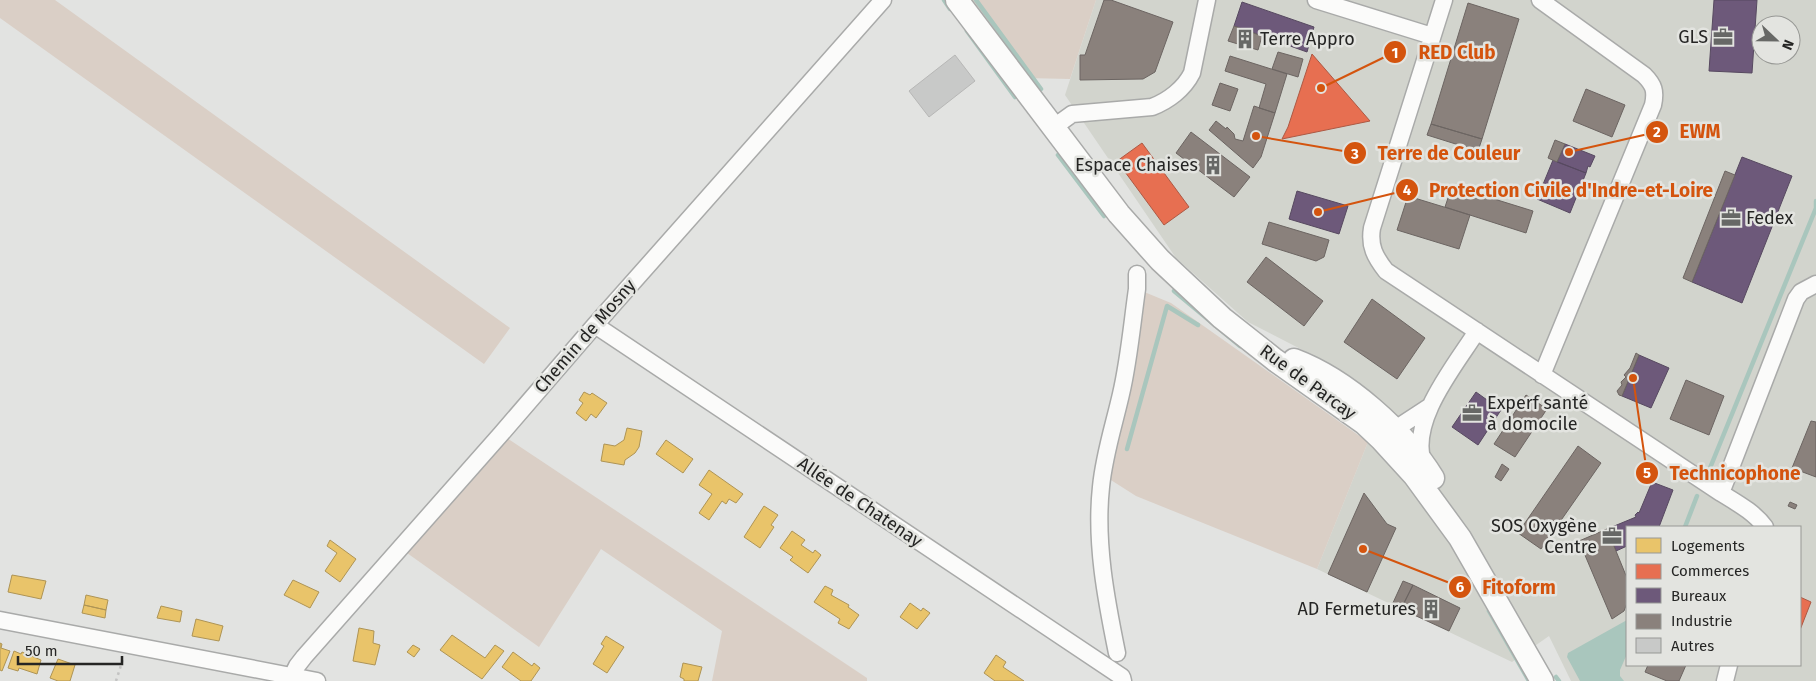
<svg xmlns="http://www.w3.org/2000/svg" width="1816" height="681" viewBox="0 0 1816 681" font-family="'Fira Sans',sans-serif">
<style>
.built{fill:#d2d4cd;fill-rule:evenodd}
.green{fill:#dacfc6}
.water{fill:#a9c6bd}
.homes{fill:#e9c46a;stroke:#ae9455}
.shops{fill:#e76f51;stroke:#ad5944}
.offices{fill:#6d597a;stroke:#574960}
.industry{fill:#8a817c;stroke:#6c6562}
.lines{fill:none;stroke-linecap:round;stroke-linejoin:round}
.stream{stroke:#a9c6bd;stroke-width:4.5}
.building{fill:#c8c9c8;stroke:#b7b7b6}
.street-casing{stroke:#a9aaa9;stroke-width:19}
.secondary-casing{stroke:#a9aaa9;stroke-width:25}
.path{stroke:#c3c3c2;stroke-width:2.5;stroke-dasharray:2.5 4;stroke-linecap:butt}
.street{stroke:#fbfbfa;stroke-width:16}
.secondary{stroke:#fbfbfa;stroke-width:22}
.labels{text-anchor:middle;stroke-width:5;stroke-linejoin:round;paint-order:stroke}
.poi-label{font-size:18px;fill:#252524;stroke:#e3e4e0;text-anchor:end}
.street-label{font-size:18px;fill:#252524;stroke:#e3e4e0}
.leader{fill:none;stroke:#d4540e;stroke-width:2}
.callout-dot{fill:#d4540e;stroke:#e3e4e0;stroke-width:2}
.mark-label{font-size:15px;text-anchor:middle;font-weight:bold;fill:#fff}
.callout-label{font-size:19px;text-anchor:middle;font-weight:bold;fill:#d4540e;stroke:#e3e4e0;stroke-width:5;stroke-linejoin:round;paint-order:stroke}
</style>
<rect width="100%" height="100%" fill="#e2e3e1"/>
<path class="built" d="M1096 0H1816V681H1571L1549 636 1512 662 1317 569 1368 442 1320 359 1248 322 1176 258 1065 95ZM1761 25H1791V55H1761ZM1627 527H1800V665H1627Z"/>
<path class="green" d="M0 0H55L510 328 484 364 0 18Z
M972 0H1096L1070 79 1026 78Z
M1137 289 1171 303 1368 442 1317 569 1136 496 1103 475Z
M501 434 867 678V681H712L722 631 601 549 539 647 400 548Z"/>
<path class="water" d="M1627 620V654L1620 670V676L1624 681H1580L1567 657 1568 653Z"/>
<path class="homes" d="M584 392 590 395 592 393 607 403 596 418 591 414 586 421 576 413 583 403 579 400Z
M627 428 642 431 639 447 635 453 625 460 624 465 601 461 604 444 615 446 624 440Z
M666 440 693 459 683 473 656 454Z
M709 470 743 494 736 503 729 499 726 504 722 501 709 520 699 513 712 494 699 485Z
M764 506 778 515 771 525 774 527 760 548 744 537Z
M792 531 805 540 801 545 813 553 815 550 821 555 808 573 790 560 793 557 780 548Z
M330 540 356 559 340 582 325 571 337 553 327 546Z
M12 575 46 581 41 599 8 592Z
M293 580 319 592 310 608 284 595Z
M825 586 833 590 831 595 849 605 848 607 859 615 849 629 838 623 840 619 814 602Z
M86 595 108 600 106 610 84 605Z
M910 603 921 611 923 608 930 613 917 629 900 617Z
M84 605 106 610 105 618 82 613Z
M161 606 182 611 180 622 157 618Z
M196 619 223 626 219 641 192 636Z
M359 628 374 631 373 643 380 645 375 665 353 661Z
M452 635 485 658 495 645 504 651 482 679 440 650Z
M606 636 624 647 607 673 593 664 604 646 601 644Z
M0 643 2 644 1 648 10 651 2 671 0 670Z
M413 645 420 649 414 657 407 652Z
M14 651 21 654 22 652 41 660 37 674 19 668 18 671 8 668Z
M513 652 532 666 534 663 540 668 531 681H521L502 667Z
M996 655 1006 662 1003 667 1024 681H995L984 673Z
M58 659 75 665 70 681H58L50 678Z
M683 663 702 667 698 681H684V679L680 677Z"/>
<path class="shops" d="M1312 54 1370 121 1282 139 1288 127Z
M1142 143 1189 207 1164 225 1117 161Z
M1800 597 1811 602 1800 630Z"/>
<path class="offices" d="M1714 0H1757L1752 73 1709 71Z
M1242 2 1314 27 1307 52 1234 26Z
M1565 144 1595 156 1590 167 1588 166 1586 173 1557 162Z
M1742 157 1792 176 1742 303 1692 282Z
M1553 160 1586 173 1570 213 1537 199Z
M1297 191 1348 206 1339 234 1289 219Z
M1639 355 1669 368 1651 408 1622 396Z
M1476 392 1501 410 1478 445 1452 427Z
M1652 482 1673 490 1659 527H1627V546L1616 551 1607 529 1636 517 1635 515 1638 512 1639 513Z"/>
<path class="industry" d="M1104 0H1111L1173 22 1155 72 1143 79 1080 80V55H1085Z
M1468 3 1519 19 1482 139 1431 124Z
M1234 26 1262 36 1258 50 1228 41Z
M1278 52 1303 59 1298 77 1272 69Z
M1230 56 1287 74 1275 113 1259 108 1266 84 1225 71Z
M1220 83 1238 89 1230 111 1212 105Z
M1586 89 1625 105 1612 137 1573 121Z
M1254 106 1275 113 1261 157 1253 168 1209 130 1216 121 1226 129 1227 127 1234 134 1235 139 1243 141Z
M1431 124 1482 139 1478 151 1427 135Z
M1191 132 1250 177 1234 197 1176 153Z
M1555 140 1565 144 1557 162 1548 158Z
M1725 171 1735 175 1692 282 1683 278Z
M1452 186 1533 211 1526 233 1445 207Z
M1408 196 1470 215 1459 249 1397 230Z
M1269 222 1329 240 1324 257 1316 261 1262 244Z
M1266 257 1323 301 1304 326 1247 282Z
M1372 299 1425 338 1397 379 1344 342Z
M1636 353 1639 355 1622 396 1619 395 1617 391 1622 385 1621 382 1626 377 1624 375 1630 368Z
M1686 380 1724 396 1709 435 1670 419Z
M1526 395 1547 409 1515 457 1494 444Z
M1811 421 1816 422V477L1792 468Z
M1578 446 1601 463 1541 549 1518 533Z
M1502 464 1509 469 1501 481 1495 477Z
M1364 493 1387 524 1396 528 1367 592 1328 574Z
M1790 502 1797 505 1795 509 1788 506Z
M1607 529 1627 578V603L1624 611 1612 619 1579 541Z
M1403 581 1413 585 1401 609 1392 605Z
M1413 585 1460 608 1449 631 1401 609Z
M1648 665H1686L1679 681H1667L1645 672Z"/>
<g class="lines">
<path class="stream" d="M944 0 950 9
M976 0 1041 89
M967 31 1015 97
M1058 155 1104 216
M1174 291 1240 346
M1127 449 1167 306 1198 325
M1710 468 1816 208V201
M1685 527 1697 496
M1489 611 1529 681
M1556 677 1559 681"/>
</g>
<path class="building" d="M955 55 975 81 929 117 909 91Z"/>
<g class="lines">
<defs>
<path id="street" d="M1316 0 1432 36
M1444 0 1372 228C1369 246 1375 257 1386 271L1721 493
M1540 0 1644 75C1654 85 1656 91 1653 105L1542 375
M1054 127 1072 114 1152 107C1168 101 1184 89 1192 73L1207 0
M595 325 1122 677 1123 681
M1403 424 1429 407
M1423 463C1409 420 1455 366 1477 331
M1765 527C1754 512 1737 503 1721 493L1796 299 1801 292 1816 284
M0 620 317 681
M1117 653C1106 599 1095 542 1101 487 1104 455 1114 425 1121 394 1129 360 1132 324 1137 289V274
M292 676 297 666 304 657 501 434 595 325 883 0
M1725 681 1729 665"/>
<path id="secondary" d="M957 0 1119 214 1160 260 1222 318 1275 360 1364 423 1382 440 1414 475 1460 538 1542 681
M1294 360C1347 380 1404 431 1433 478"/>
</defs>
<use href="#street" class="street-casing"/>
<use href="#secondary" class="secondary-casing"/>
<path class="path" d="M116 681 123 659"/>
<use href="#street" class="street"/>
<use href="#secondary" class="secondary"/>
</g>
<defs>
<symbol id="office-bare" viewBox="-9 -9 18 18"><path d="M-6-3h4V-5.5h4V-3h4V5H-6ZM-1-4.5V-3h2v-1.5ZM-6 0V1H6V0Z" fill="#676866" stroke="#e3e4e0" stroke-width="2.5" paint-order="stroke"/></symbol>
<symbol id="building-bare" viewBox="-9 -9 18 18"><path d="M-4-6H4V6H1V3H-1V6H-4ZM-2.5-4.3h1.7v1.8h-1.7ZM.8-4.3h1.7v1.8H.8ZM-2.5-1h1.7V.8h-1.7ZM.8-1h1.7V.8H.8Z" fill="#676866" stroke="#e3e4e0" stroke-width="2.5" paint-order="stroke"/></symbol>
</defs>
<g fill-rule="evenodd">
<use href="#office-bare" x="1709" y="23" width="28" height="28"/>
<use href="#building-bare" x="1231" y="25" width="28" height="28"/>
<use href="#building-bare" x="1199" y="151" width="28" height="28"/>
<use href="#office-bare" x="1717" y="204" width="28" height="28"/>
<use href="#office-bare" x="1458" y="399" width="28" height="28"/>
<use href="#office-bare" x="1598" y="522" width="28" height="28"/>
<use href="#building-bare" x="1417" y="595" width="28" height="28"/>
</g>
<g class="labels">
<g class="poi-label">
<text x="1708" y="43">GLS</text>
<text x="1260" y="45" text-anchor="start">Terre Appro</text>
<text x="1198" y="171">Espace Chaises</text>
<text x="1746" y="224" text-anchor="start">Fedex</text>
<text x="1487" y="409" text-anchor="start">Experf santé<tspan x="1487" dy="21">à domocile</tspan></text>
<text x="1597" y="532">SOS Oxygène<tspan x="1597" dy="21">Centre</tspan></text>
<text x="1416" y="615">AD Fermetures</text>
</g>
<g class="street-label">
<text transform="translate(585 336) rotate(-49)" y="6">Chemin de Mosny</text>
<text transform="translate(1308 382) rotate(36)" y="6">Rue de Parcay</text>
<text transform="translate(860 502) rotate(34)" y="6">Allée de Chatenay</text>
</g>
</g>
<path class="leader" d="M1321 88L1395 52M1569 152L1657 132M1256 136L1355 153M1318 212L1407 190M1633 378L1647 473M1363 549L1460 587"/>
<g class="callout-dot">
<circle cx="1321" cy="88" r="5"/>
<circle cx="1569" cy="152" r="5"/>
<circle cx="1256" cy="136" r="5"/>
<circle cx="1318" cy="212" r="5"/>
<circle cx="1633" cy="378" r="5"/>
<circle cx="1363" cy="549" r="5"/>
<circle cx="1395" cy="52" r="12"/>
<circle cx="1657" cy="132" r="12"/>
<circle cx="1355" cy="153" r="12"/>
<circle cx="1407" cy="190" r="12"/>
<circle cx="1647" cy="473" r="12"/>
<circle cx="1460" cy="587" r="12"/>
</g>
<g class="mark-label">
<text x="1395" y="58">1</text>
<text x="1657" y="137">2</text>
<text x="1355" y="159">3</text>
<text x="1407" y="195">4</text>
<text x="1647" y="478">5</text>
<text x="1460" y="592">6</text>
</g>
<g class="callout-label">
<text x="1457" y="59">RED Club</text>
<text x="1700" y="138">EWM</text>
<text x="1449" y="160">Terre de Couleur</text>
<text x="1571" y="197">Protection Civile d'Indre-et-Loire</text>
<text x="1735" y="480">Technicophone</text>
<text x="1519" y="594">Fitoform</text>
</g>
<rect x="1626" y="526" width="175" height="140" fill="#e3e4e0" stroke="#979895"/>
<rect x="1636" y="538" width="25" height="15" fill="#e9c46a" stroke="#979895"/>
<text x="1671" y="551" font-size="15" fill="#252524">Logements</text>
<rect x="1636" y="564" width="25" height="15" fill="#e76f51" stroke="#979895"/>
<text x="1671" y="576" font-size="15" fill="#252524">Commerces</text>
<rect x="1636" y="588" width="25" height="15" fill="#6d597a" stroke="#979895"/>
<text x="1671" y="601" font-size="15" fill="#252524">Bureaux</text>
<rect x="1636" y="614" width="25" height="15" fill="#8a817c" stroke="#979895"/>
<text x="1671" y="626" font-size="15" fill="#252524">Industrie</text>
<rect x="1636" y="638" width="25" height="15" fill="#c8c9c8" stroke="#979895"/>
<text x="1671" y="651" font-size="15" fill="#252524">Autres</text>
<g transform="translate(1776 40) rotate(112)"><circle r="24" fill="#e3e4e0" stroke="#979895"/>
<path d="M0-4L9 19L0 12L-9 19Z" fill="#676866"/>
<text y="-8" font-size="14" font-weight="bold" text-anchor="middle" fill="#252524">N</text>
</g>
<path d="M18 656v8h104v-8" fill="none" stroke="#252524" stroke-width="2.5"/>
<text x="25" y="656" font-size="15" fill="#252524" stroke="#e3e4e0" stroke-width="4" paint-order="stroke">50 m</text>
</svg>
